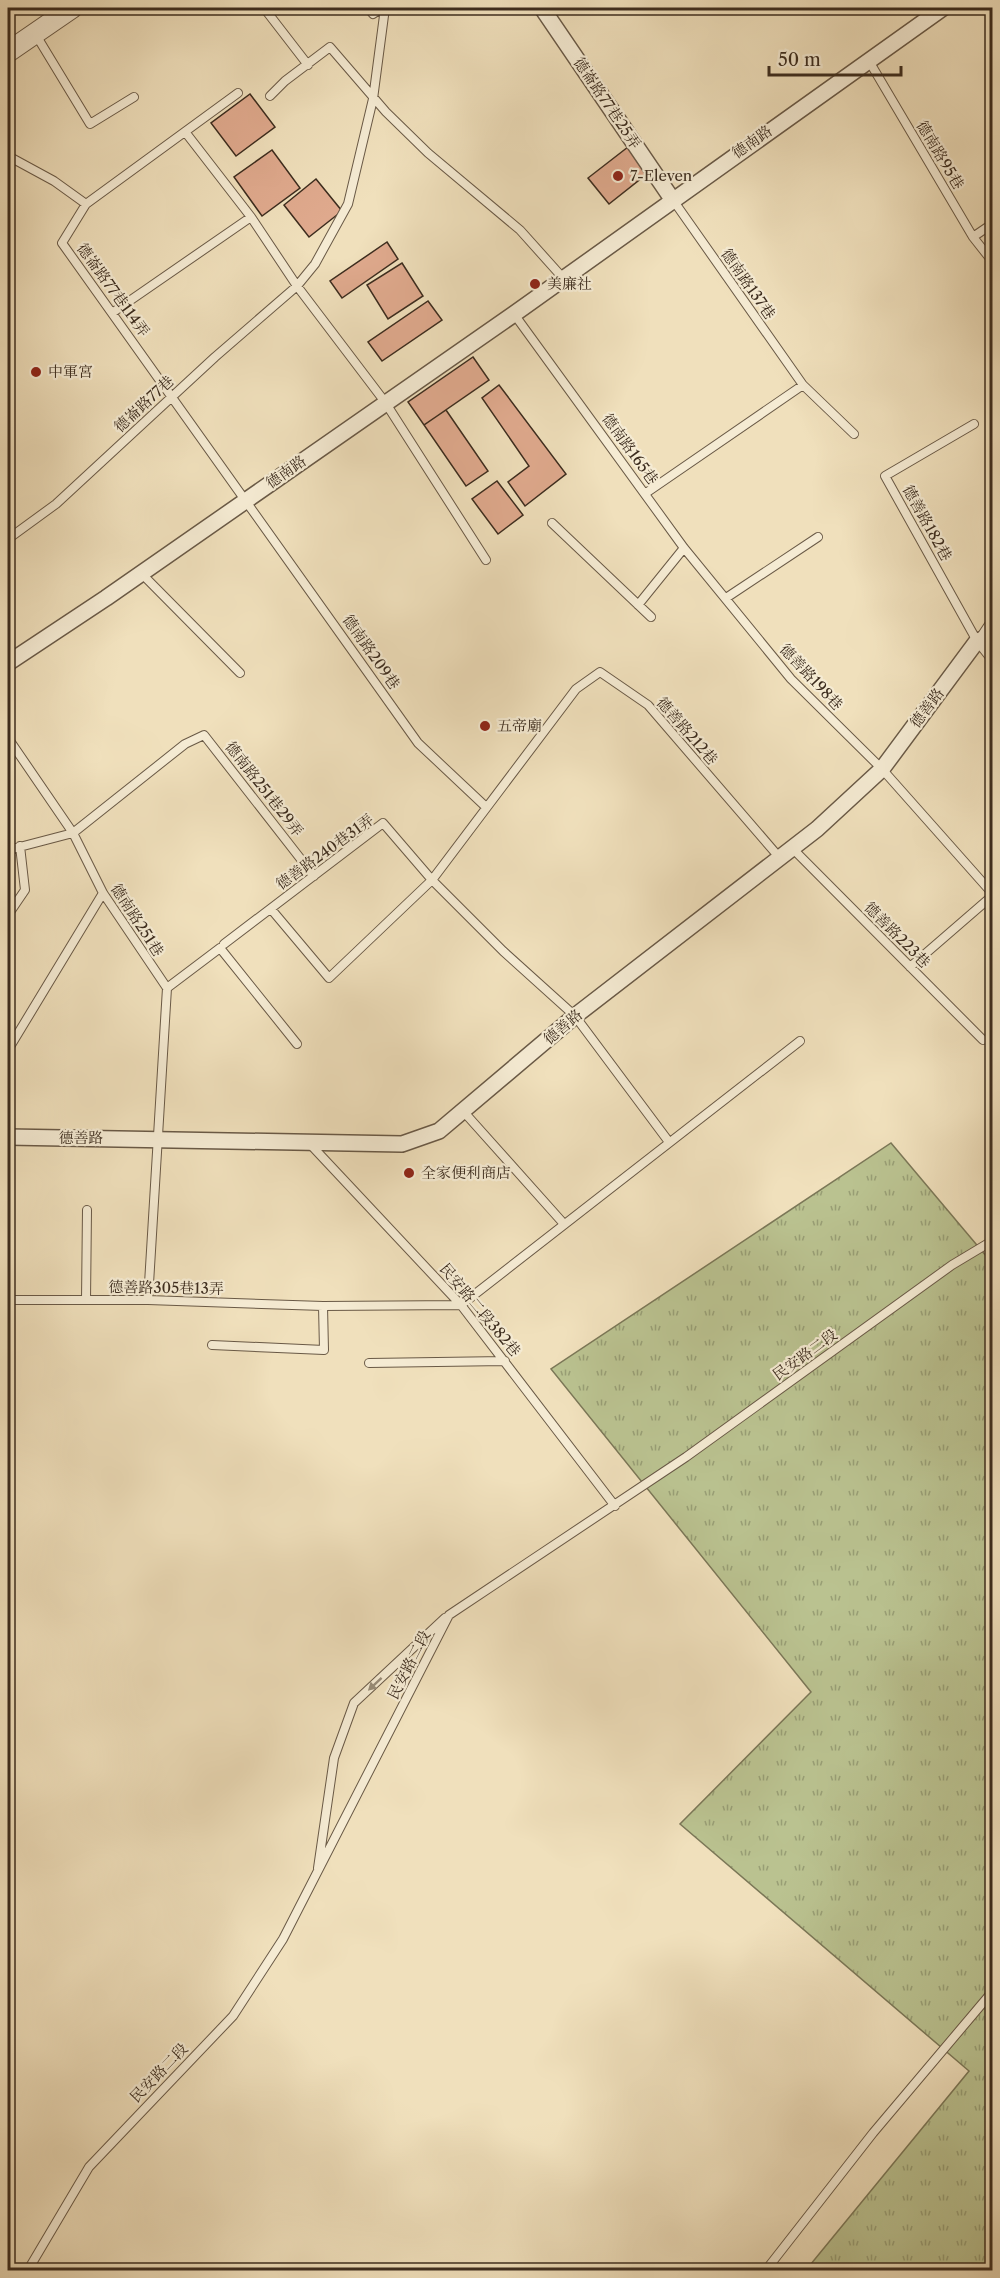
<svg xmlns="http://www.w3.org/2000/svg" width="1000" height="2278" viewBox="0 0 1000 2278" font-family="'Libre Caslon Text','Noto Serif TC',serif">
<style>
.grass{fill:url(#grass-tufts);stroke:#7b7757;stroke-width:1.5}
.building{fill:#e0aa8e;stroke:#3c2c1e;stroke-width:1.5}
.lines{fill:none;stroke-linecap:round;stroke-linejoin:round}
.service-casing{stroke:#695946;stroke-width:10}
.minor-casing{stroke:#695946;stroke-width:18}
.tertiary-casing{stroke:#695946;stroke-width:22}
.service{stroke:#f5ebd3;stroke-width:8}
.minor{stroke:#f5ebd3;stroke-width:15}
.tertiary{stroke:#f5ebd3;stroke-width:20}
.oneway{fill:#988c78}
.poi-dot{fill:#8f2418;stroke:#f5ebd3;stroke-width:2}
.labels{text-anchor:middle;stroke-width:4.5;stroke-linejoin:round;paint-order:stroke}
.street-label{font-size:15px;fill:#3c2c1e;stroke:#f5ebd3}
.poi-label{font-size:15px;fill:#3c2c1e;stroke:#f5ebd3;text-anchor:start}
</style>
<defs>
<pattern id="grass-tufts" width="24" height="20" patternUnits="userSpaceOnUse" patternTransform="scale(1.5)"><rect width="24" height="20" fill="#bac290"/><path d="M3 7l-1-3M5 7V3M7 7l1-3M15 17l-1-3M17 17v-4M19 17l1-3" fill="none" stroke="#989e75"/></pattern>
</defs>
<rect width="100%" height="100%" fill="#f0e0bc"/>
<filter id="stains"><feTurbulence type="fractalNoise" baseFrequency=".00333" numOctaves="4"/><feColorMatrix values="0 0 0 0 .2 0 0 0 0 .09 0 0 0 0 .02 0 0 0 .5 -.17"/></filter>
<radialGradient id="worn" r=".72"><stop offset=".6" stop-color="#630" stop-opacity="0"/><stop offset="1" stop-color="#630" stop-opacity=".3"/></radialGradient>
<path class="grass" d="M891 1143 992 1263V2270H806L969 2071 680 1824 811 1692 551 1369Z"/>
<path class="building" d="M250 94 275 127 236 156 211 123Z
M628 147 648 173 609 204 588 178Z
M272 150 300 188 262 216 234 177Z
M316 179 342 211 309 237 284 205Z
M387 242 398 259 342 298 330 281Z
M402 263 423 296 388 319 367 285Z
M428 301 442 320 382 361 368 342Z
M473 357 489 380 424 425 408 402Z
M499 385 566 474 525 506 508 482 529 466 482 398Z
M446 410 488 471 466 486 424 425Z
M497 481 523 515 498 534 472 499Z"/>
<g class="lines">
<defs>
<path id="service" d="M264 8 308 65
M368 8 373 14 382 8
M36 35 90 124 134 97
M869 61 973 237 992 261
M238 93 86 204 62 243 418 743 486 807
M270 96 285 81 330 47 386 112 428 153 520 230 563 278
M186 133 251 217 297 286 385 402 486 560
M8 156 54 181 86 204
M673 200 803 385 854 434
M973 237 992 224
M112 313 251 217
M514 314 684 548 791 679 882 769 992 893
M974 424 885 476 977 641 992 660
M646 493 803 385
M552 523 651 617
M8 539 56 504 215 357 297 286 315 264 348 204 373 99 385 8
M141 573 240 673
M726 598 818 537
M638 605 684 548
M980 638 992 620
M8 738 73 833 103 893 167 988 148 1300
M792 848 983 1040
M8 850 73 833 185 744 204 735 314 876
M271 909 329 978 432 880 576 689 600 672 648 705 779 857
M8 915 25 890 20 846
M224 944 383 823 432 880 503 951 575 1016 669 1142
M910 967 992 896
M167 988 220 948 297 1044
M8 1050 103 893
M463 1111 564 1224
M310 1144 461 1305 615 1506
M8 1300H148L323 1306 461 1305 800 1041
M86 1300 87 1210
M212 1345 324 1350 323 1306
M369 1363 505 1361
M318 1868 334 1758 354 1703 445 1618
M28 2270 89 2167 233 2016 283 1939 449 1615 686 1457 952 1265 992 1241
M766 2270 873 2133 992 1992"/>
<path id="minor" d="M542 8 672 199
M8 663 106 598 514 314 943 8
M8 1137 402 1144 439 1131 575 1016 817 829 882 769 977 641 992 636"/>
<path id="tertiary" d="M8 52 72 8"/>
</defs>
<use href="#service" class="service-casing"/>
<use href="#minor" class="minor-casing"/>
<use href="#tertiary" class="tertiary-casing"/>
<use href="#service" class="service"/>
<use href="#minor" class="minor"/>
<use href="#tertiary" class="tertiary"/>
</g>
<defs><path id="oneway-solid" d="M-6-.8H1V-3.2L6.5 0L1 3.2V.8H-6Z" transform="scale(1.5)"/></defs>
<use class="oneway" href="#oneway-solid" transform="translate(375 1684) rotate(137)"/>
<g class="poi-dot">
<circle cx="618" cy="176" r="6"/>
<circle cx="535" cy="284" r="6"/>
<circle cx="36" cy="372" r="6"/>
<circle cx="485" cy="726" r="6"/>
<circle cx="409" cy="1173" r="6"/>
</g>
<g class="labels">
<g class="street-label">
<text transform="translate(607 103) rotate(56)" y="5">德崙路77巷25弄</text>
<text transform="translate(752 142) rotate(-35)" y="5">德南路</text>
<text transform="translate(940 155) rotate(59)" y="5">德南路95巷</text>
<text transform="translate(748 284) rotate(55)" y="5">德南路137巷</text>
<text transform="translate(113 290) rotate(54)" y="5">德崙路77巷114弄</text>
<text transform="translate(144 404) rotate(-43)" y="5">德崙路77巷</text>
<text transform="translate(630 449) rotate(54)" y="5">德南路165巷</text>
<text transform="translate(286 472) rotate(-35)" y="5">德南路</text>
<text transform="translate(927 523) rotate(61)" y="5">德善路182巷</text>
<text transform="translate(371 652) rotate(55)" y="5">德南路209巷</text>
<text transform="translate(811 677) rotate(47)" y="5">德善路198巷</text>
<text transform="translate(927 708) rotate(-53)" y="5">德善路</text>
<text transform="translate(687 731) rotate(49)" y="5">德善路212巷</text>
<text transform="translate(264 789) rotate(52)" y="5">德南路251巷29弄</text>
<text transform="translate(325 852) rotate(-36)" y="5">德善路240巷31弄</text>
<text transform="translate(137 920) rotate(57)" y="5">德南路251巷</text>
<text transform="translate(897 935) rotate(45)" y="5">德善路223巷</text>
<text transform="translate(563 1027) rotate(-40)" y="5">德善路</text>
<text x="81" y="1143">德善路</text>
<text transform="translate(166 1288) rotate(1)" y="5">德善路305巷13弄</text>
<text transform="translate(480 1310) rotate(50)" y="5">民安路二段382巷</text>
<text transform="translate(805 1355) rotate(-36)" y="5">民安路二段</text>
<text transform="translate(409 1665) rotate(-63)" y="5">民安路二段</text>
<text transform="translate(159 2073) rotate(-46)" y="5">民安路二段</text>
</g>
<g class="poi-label">
<text x="630" y="181">7-Eleven</text>
<text x="547" y="289">美廉社</text>
<text x="48" y="377">中軍宮</text>
<text x="497" y="731">五帝廟</text>
<text x="421" y="1178">全家便利商店</text>
</g>
</g>
<rect width="1000" height="2278" fill="none" stroke="#f0e0bc" stroke-width="30"/>
<rect x="9" y="9" width="982" height="2260" fill="none" stroke="#3c2c1e" stroke-width="3"/>
<rect x="15" y="15" width="970" height="2248" fill="none" stroke="#3c2c1e" stroke-width="1.5"/>
<path d="M769 66v9h132v-9" fill="none" stroke="#3c2c1e" stroke-width="3"/>
<text x="778" y="66" font-size="18" fill="#3c2c1e" stroke="#f5ebd3" stroke-width="4.5" paint-order="stroke">50 m</text>
<rect width="100%" height="100%" filter="url(#stains)"/>
<rect width="100%" height="100%" fill="url(#worn)"/>
</svg>
